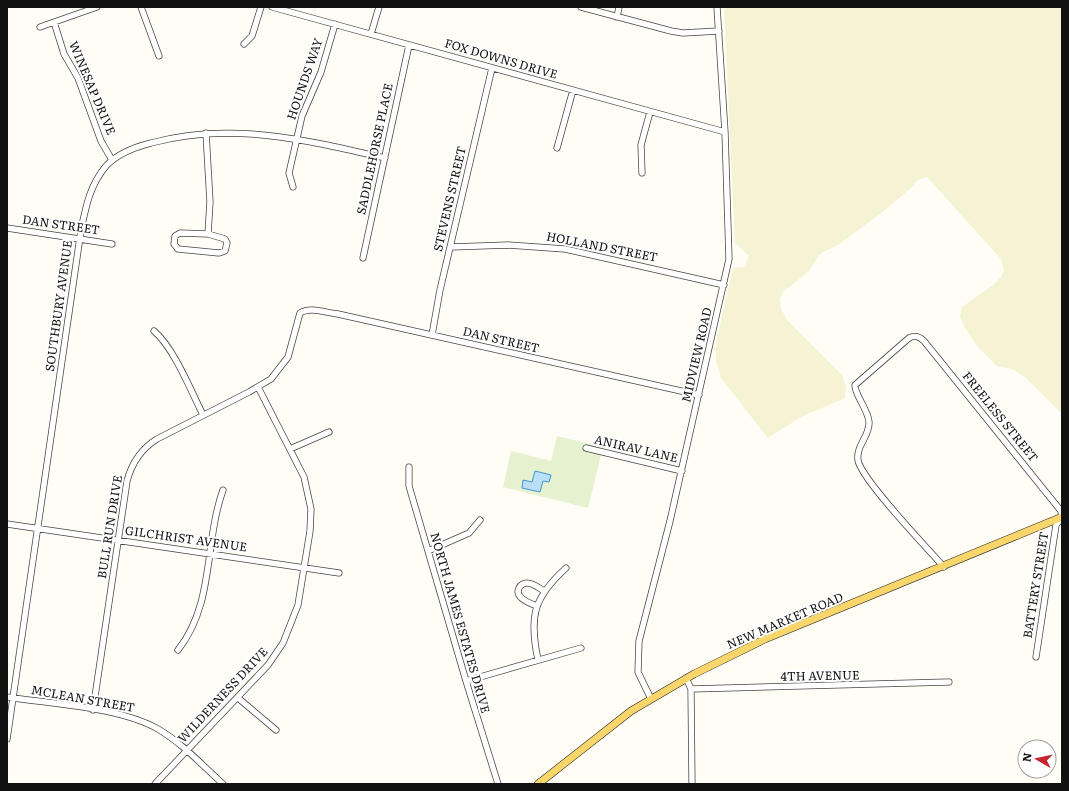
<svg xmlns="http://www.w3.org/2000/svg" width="1069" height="791" viewBox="0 0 1069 791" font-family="Literata,serif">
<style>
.farmland{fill:#f6f3d4}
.pitch{fill:#e6f2cf}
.water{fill:#b9e0f7;stroke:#3f96cf}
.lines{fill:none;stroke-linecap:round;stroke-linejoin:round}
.minor-casing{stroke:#444;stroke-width:7}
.major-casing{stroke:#222;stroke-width:8}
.minor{stroke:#fff;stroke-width:5.5}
.major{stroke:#f9d66b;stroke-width:7}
.labels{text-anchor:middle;stroke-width:4;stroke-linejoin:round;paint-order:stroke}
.street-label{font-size:12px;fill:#111;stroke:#fff}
</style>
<rect width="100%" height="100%" fill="#fffdf5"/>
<path class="farmland" d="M724 7H1062V414L1026 378 1012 369 997 366 978 347 965 328 960 317 962 307 993 285 1001 277 1004 270 1001 259 927 177 918 180 910 189 880 214 838 245 821 253 808 272 783 292 780 299 781 309 788 321 842 375 846 387 845 398 801 417 768 438 721 378 716 361V343L733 268 744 267 749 256 735 243Z"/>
<path class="pitch" d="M557 436 603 447 588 508 503 487 511 451 551 461Z"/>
<path class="water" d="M535 471 551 475 549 482 543 481 540 492 522 488 523 480 532 482Z"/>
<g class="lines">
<defs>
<path id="minor" d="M141 7 159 56
M272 7 725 132
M581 7 671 31 683 33 719 31
M617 17 619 7
M54 22 64 54 78 78 101 141 112 160
M40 27 97 7
M371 34 379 7
M244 44 252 36 261 7
M206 133 210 202 208 234 180 233 175 236 174 244 178 249 219 253 225 251 227 243 225 239 208 234
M557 148 573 90
M642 173 641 145 650 112
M293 187 289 173 302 116 321 72 335 24
M7 228 112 244
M451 247 508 245 565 249 724 285
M363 258 409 45
M154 331C174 348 191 391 203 415
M432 335 440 290 492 68
M586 448 682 471
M290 449 329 432
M409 467V486L466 681 498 784
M7 524 339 573
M428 551 469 533 480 520
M944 567C928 549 860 478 858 460 856 445 870 436 869 422 868 409 854 394 855 385L909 338C915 335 919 336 924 341L1061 511 1062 518 1056 525 1036 657
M537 606C530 603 514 598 519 588 520 585 524 583 527 583 533 583 539 588 544 591
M178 650C215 603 204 543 223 490
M538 660C529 617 533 598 566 568
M686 678 691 689 692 784
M466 681 581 648
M691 689 949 682
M7 697C51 704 120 707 158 729 182 743 202 765 223 784
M238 698 276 730
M651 699 638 672 639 641 670 521 729 259 725 132 717 7
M93 710 127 481C132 462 141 449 157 439L249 392 271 379 288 357 300 313C310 306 326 313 338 314L699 395
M7 739 81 230C86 206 90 185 106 166 118 153 135 147 151 143 230 121 307 140 385 158
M155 784 268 665 283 643 298 605 310 531 311 509 304 477 258 387"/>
<path id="major" d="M538 784 631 711 694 674 765 639 1062 517"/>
</defs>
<use href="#minor" class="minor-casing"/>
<use href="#major" class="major-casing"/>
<use href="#minor" class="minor"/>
<use href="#major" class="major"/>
</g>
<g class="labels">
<g class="street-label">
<text transform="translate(501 59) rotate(16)" y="4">FOX DOWNS DRIVE</text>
<text transform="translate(305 79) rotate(-71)" y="4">HOUNDS WAY</text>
<text transform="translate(92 88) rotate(67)" y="4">WINESAP DRIVE</text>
<text transform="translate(375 149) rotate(-78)" y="4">SADDLEHORSE PLACE</text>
<text transform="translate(450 199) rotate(-77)" y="4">STEVENS STREET</text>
<text transform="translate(61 225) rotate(8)" y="4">DAN STREET</text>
<text transform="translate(602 247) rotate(11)" y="4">HOLLAND STREET</text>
<text transform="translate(59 306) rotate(-82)" y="4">SOUTHBURY AVENUE</text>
<text transform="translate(501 340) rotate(13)" y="4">DAN STREET</text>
<text transform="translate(697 355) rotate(-77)" y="4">MIDVIEW ROAD</text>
<text transform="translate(1000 417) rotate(51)" y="4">FREELESS STREET</text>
<text transform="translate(636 449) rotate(13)" y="4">ANIRAV LANE</text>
<text transform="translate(110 527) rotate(-81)" y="4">BULL RUN DRIVE</text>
<text transform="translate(186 539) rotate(8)" y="4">GILCHRIST AVENUE</text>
<text transform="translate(1036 585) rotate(-81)" y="4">BATTERY STREET</text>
<text transform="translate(785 621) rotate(-23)" y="4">NEW MARKET ROAD</text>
<text transform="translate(460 623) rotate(74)" y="4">NORTH JAMES ESTATES DRIVE</text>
<text transform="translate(820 676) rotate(-1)" y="4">4TH AVENUE</text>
<text transform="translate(223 695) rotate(-47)" y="4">WILDERNESS DRIVE</text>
<text transform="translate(83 699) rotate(10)" y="4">MCLEAN STREET</text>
</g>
</g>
<rect width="1069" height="791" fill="none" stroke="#111111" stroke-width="16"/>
<g transform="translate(1037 759) rotate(279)"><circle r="19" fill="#ffffff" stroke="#a0a0a0"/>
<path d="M0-3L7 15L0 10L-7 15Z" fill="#c4262e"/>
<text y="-6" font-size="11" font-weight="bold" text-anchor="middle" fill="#111111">N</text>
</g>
</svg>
